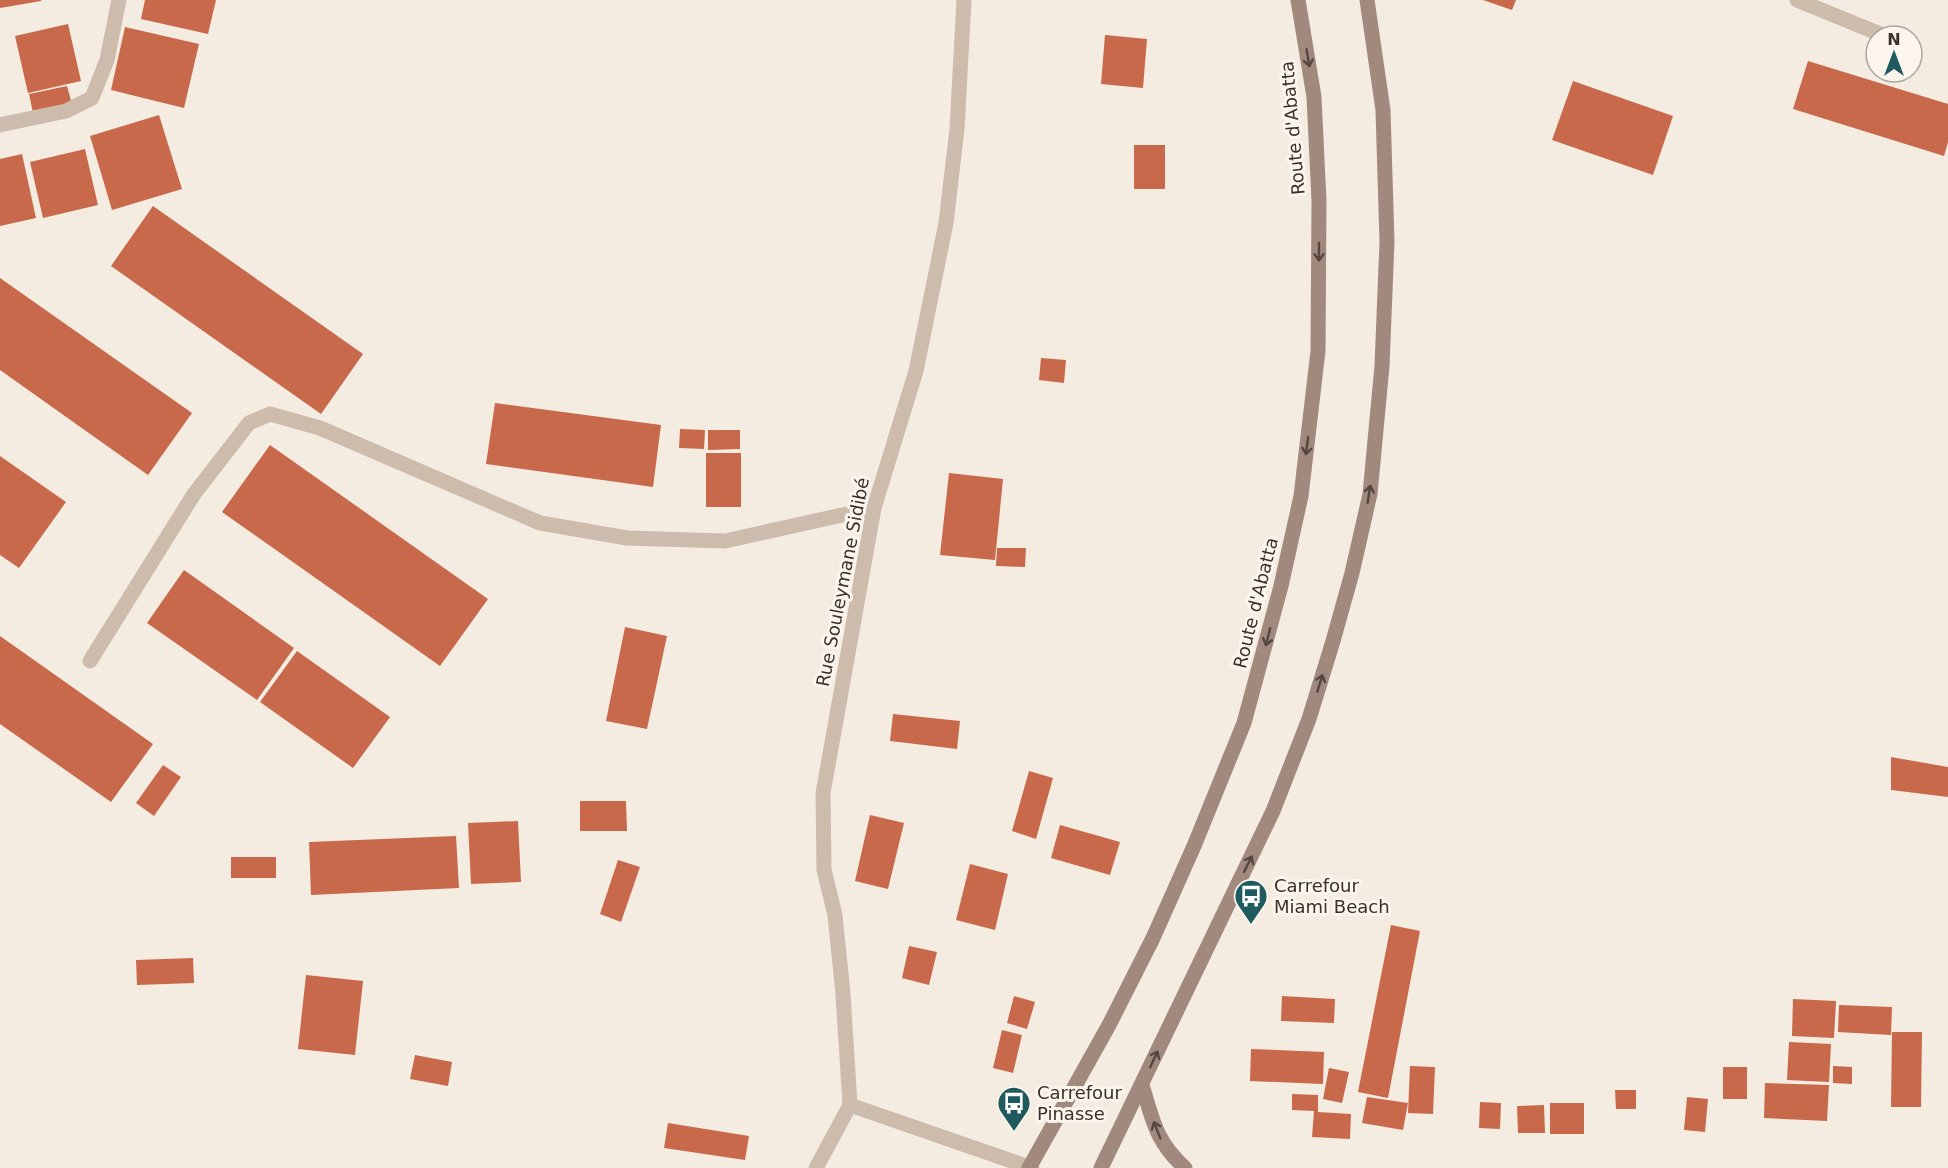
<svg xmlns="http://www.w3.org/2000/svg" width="1948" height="1168" viewBox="0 0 1948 1168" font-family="'DejaVu Sans',sans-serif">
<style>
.building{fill:#c8694b}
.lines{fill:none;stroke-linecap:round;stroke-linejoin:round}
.street{stroke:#cdbbac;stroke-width:15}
.secondary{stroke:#a18a7d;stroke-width:15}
.oneway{stroke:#544640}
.labels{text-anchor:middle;stroke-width:6;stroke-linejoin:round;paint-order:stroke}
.street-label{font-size:18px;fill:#3b302b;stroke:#fbf5ee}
.poi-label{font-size:18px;fill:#3b302b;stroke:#fbf5ee;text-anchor:start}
</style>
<rect width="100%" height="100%" fill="#f4ebe1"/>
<path class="building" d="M0 0H41V1L0 8Z
M145 0H216L208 34 141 19Z
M1483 0H1516L1512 10Z
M68 24 81 81 28 93 15 36Z
M125 27 199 44 184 108 111 90Z
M1105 35 1147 39 1143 88 1101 84Z
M1808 61 1948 104V142L1944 156 1793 109Z
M1573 81 1673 116 1653 175 1552 140Z
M67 86 72 104 33 113 29 94Z
M159 115 182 189 112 210 90 136Z
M1134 145H1165V189H1134Z
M85 149 98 205 43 218 30 162Z
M22 154 36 218 0 226V159Z
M153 206 363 354 321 414 111 266Z
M0 278 192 413 148 475 0 370Z
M1041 358 1066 360 1064 383 1039 380Z
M495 403 661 425 653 487 486 464Z
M680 429 705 430 704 449 679 448Z
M708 430H740V449L708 450Z
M270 445 488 599 440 666 222 512Z
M706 453H741V507H706Z
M0 456 66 502 19 568 0 555Z
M949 473 1003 479 995 560 940 555Z
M997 548H1026L1025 567 996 566Z
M184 570 294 648 257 700 147 623Z
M625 627 667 636 647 729 606 721Z
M0 636 153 744 111 802 0 724Z
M297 651 390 717 353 768 260 702Z
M893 714 960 721 957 749 890 741Z
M1891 757 1948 767V797L1891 790Z
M163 765 181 777 154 816 136 803Z
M1029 771 1053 778 1036 839 1012 831Z
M580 801H626L627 831H580Z
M870 815 904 823 888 889 855 881Z
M518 821 521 882 471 884 468 823Z
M1060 825 1120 842 1110 875 1051 858Z
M456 836 459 888 311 895 309 842Z
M231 857H276V878H231Z
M618 860 640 867 621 922 600 914Z
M970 864 1008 874 995 930 956 920Z
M1391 925 1420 931 1388 1098 1358 1092Z
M909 946 937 952 929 985 902 978Z
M193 958 194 983 137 985 136 960Z
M306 975 363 981 355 1055 298 1049Z
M1014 996 1035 1002 1027 1029 1007 1023Z
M1282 996 1335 999 1334 1023 1281 1021Z
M1793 999 1836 1001 1834 1038 1792 1036Z
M1839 1005 1892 1007 1891 1035 1838 1032Z
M1002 1030 1022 1035 1013 1073 993 1068Z
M1892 1032H1922L1921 1107H1891Z
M1789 1042 1831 1044 1829 1082 1787 1080Z
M1251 1049 1324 1052 1323 1084 1250 1081Z
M415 1055 452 1062 448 1086 410 1079Z
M1410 1066 1435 1067 1433 1114 1408 1113Z
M1833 1066 1852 1067V1084L1833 1083Z
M1723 1067H1747V1099H1723Z
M1329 1068 1349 1072 1342 1103 1323 1099Z
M1765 1083 1829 1085 1827 1121 1764 1118Z
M1615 1090H1636V1109H1616Z
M1292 1094 1318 1095V1112L1351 1114 1350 1139 1312 1137 1314 1111 1292 1110Z
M1367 1097 1408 1103 1403 1130 1362 1123Z
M1687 1097 1708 1099 1705 1132 1684 1130Z
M1480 1102 1501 1103 1500 1129 1479 1128Z
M1550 1103H1584V1134H1550Z
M1544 1105 1545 1133H1518L1517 1106Z
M668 1123 749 1136 745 1160 664 1148Z"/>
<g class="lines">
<path class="street" d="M1797 0 1885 36
M0 125 66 111 92 98 107 60 119 0
M90 661 194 494 249 423 270 414 320 428 540 523 627 538 725 541 874 508
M850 1105 1032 1168
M816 1168 850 1105 843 994 835 915 824 870 823 793 874 508 916 371 946 223 957 129 964 0"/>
<path class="secondary" d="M1142 1085C1153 1121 1156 1142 1185 1168
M1029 1168 1109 1025 1153 938 1194 846 1244 723 1281 586 1301 496 1318 351 1319 201 1314 97 1298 0
M1101 1168 1273 811 1309 719 1333 641 1352 573 1370 494 1382 366 1387 242 1383 110 1367 0"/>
</g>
<defs><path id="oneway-shaft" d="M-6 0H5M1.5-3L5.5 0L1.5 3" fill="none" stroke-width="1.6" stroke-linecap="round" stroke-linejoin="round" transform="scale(1.5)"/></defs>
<g class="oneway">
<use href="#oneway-shaft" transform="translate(1308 58) rotate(81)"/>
<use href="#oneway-shaft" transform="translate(1319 252) rotate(90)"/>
<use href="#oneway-shaft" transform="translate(1307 446) rotate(97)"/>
<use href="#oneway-shaft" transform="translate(1369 494) rotate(-81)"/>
<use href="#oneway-shaft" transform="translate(1268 637) rotate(104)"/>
<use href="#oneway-shaft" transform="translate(1320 683) rotate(-73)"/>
<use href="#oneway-shaft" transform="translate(1248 864) rotate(-64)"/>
<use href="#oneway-shaft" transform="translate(1154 1059) rotate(-65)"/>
<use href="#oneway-shaft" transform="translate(1157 1130) rotate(-112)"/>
</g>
<defs>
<symbol id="bus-pin" viewBox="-11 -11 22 30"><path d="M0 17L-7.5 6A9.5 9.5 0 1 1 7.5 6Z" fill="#1f5a5e" stroke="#fbf5ee"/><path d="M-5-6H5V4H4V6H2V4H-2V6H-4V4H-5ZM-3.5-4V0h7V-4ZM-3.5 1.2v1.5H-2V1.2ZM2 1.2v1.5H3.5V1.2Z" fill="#fff"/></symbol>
</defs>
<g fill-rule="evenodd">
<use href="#bus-pin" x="1232" y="877" width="38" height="52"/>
<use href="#bus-pin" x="995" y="1084" width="38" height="52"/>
</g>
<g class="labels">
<g class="street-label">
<text transform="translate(1293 128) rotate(-95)" y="6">Route d'Abatta</text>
<text transform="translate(843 582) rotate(-79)" y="6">Rue Souleymane Sidibé</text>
<text transform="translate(1256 603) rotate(-76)" y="6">Route d'Abatta</text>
</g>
<g class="poi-label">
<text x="1274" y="892">Carrefour<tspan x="1274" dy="21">Miami Beach</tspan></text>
<text x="1037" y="1099">Carrefour<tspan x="1037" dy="21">Pinasse</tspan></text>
</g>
</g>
<g transform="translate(1894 54)"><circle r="28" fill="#fbf5ee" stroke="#aea6a0" stroke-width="1.5"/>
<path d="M0-4.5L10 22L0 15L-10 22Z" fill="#1f5a5e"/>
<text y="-9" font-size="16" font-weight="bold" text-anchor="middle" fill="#3b302b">N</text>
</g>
</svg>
